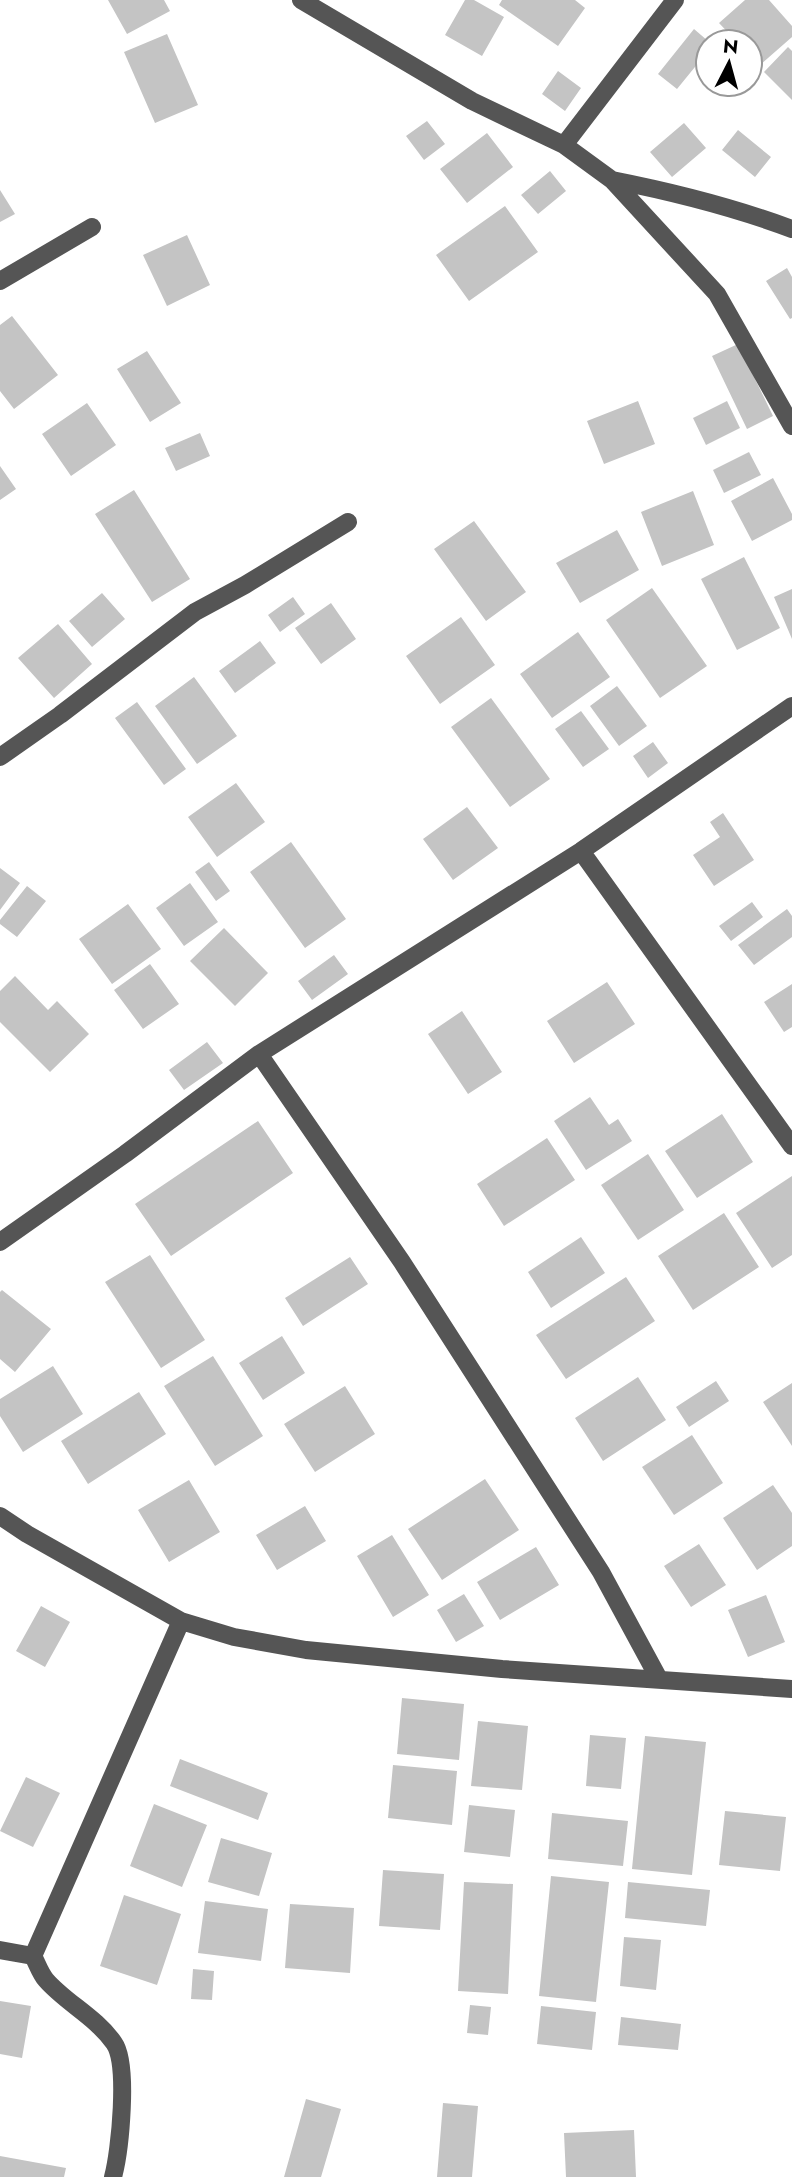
<svg xmlns="http://www.w3.org/2000/svg" width="792" height="2177" viewBox="0 0 792 2177" font-family="Jost,sans-serif">
<style>
.building{fill:#c4c4c4}
.lines{fill:none;stroke-linecap:round;stroke-linejoin:round}
.minor{stroke:#555;stroke-width:18}
</style>
<rect width="100%" height="100%" fill="#fff"/>
<path class="building" d="M108 0H164L170 11 127 34Z
M465 0H474L504 17 482 56 445 35Z
M502 0H575L585 8 558 46 499 5Z
M745 0H769L792 26V37L759 66 750 56V42H737L719 23Z
M694 29 708 41V51L677 89 658 74Z
M167 34 198 105 155 123 124 52Z
M788 47 792 51V100L764 72Z
M558 71 581 88 565 111 542 94Z
M427 121 445 144 424 160 406 136Z
M684 123 706 148 672 177 650 152Z
M738 130 771 157 755 177 722 150Z
M487 133 513 167 467 203 440 169Z
M550 171 566 191 538 214 521 195Z
M0 190 15 214 0 222Z
M505 206 538 252 469 301 436 255Z
M187 235 210 285 167 306 143 255Z
M787 268 792 277V318L790 319 766 281Z
M12 316 58 375 14 409 0 391V325Z
M738 344 773 416 747 429 712 356Z
M147 351 181 403 150 422 117 369Z
M638 401 655 444 604 464 587 421Z
M727 401 740 428 706 445 693 418Z
M87 403 116 445 71 476 42 434Z
M200 433 210 456 176 471 165 448Z
M749 452 761 475 724 493 713 470Z
M0 466 16 489 0 500Z
M773 478 792 514V520L752 541 731 501Z
M134 490 190 579 152 602 95 514Z
M693 491 714 545 662 566 641 512Z
M474 521 526 592 486 621 434 549Z
M617 530 639 570 580 603 556 563Z
M744 557 780 628 737 650 701 579Z
M652 588 707 666 660 698 606 620Z
M792 589V639L774 597Z
M102 593 125 619 92 647 69 621Z
M293 597 305 614 280 632 268 615Z
M331 603 356 639 321 664 295 628Z
M461 617 495 665 440 704 406 656Z
M58 624 92 664 54 698 18 658Z
M578 632 610 677 552 718 520 674Z
M260 641 276 663 235 693 219 671Z
M194 677 237 736 197 764 155 706Z
M617 686 647 726 619 746 590 706Z
M491 698 550 779 510 807 451 727Z
M137 702 186 769 164 785 115 718Z
M581 711 609 749 583 767 555 729Z
M653 742 668 763 648 778 633 756Z
M236 783 265 822 217 857 188 817Z
M467 807 498 848 453 880 423 839Z
M723 813 754 860 714 886 693 855 720 837 710 822Z
M291 842 346 919 305 948 250 872Z
M209 862 230 891 216 901 195 872Z
M0 868 20 883 0 910Z
M190 883 218 922 184 946 156 908Z
M27 886 46 901 17 937 0 924V920Z
M752 902 763 917 731 941 719 926Z
M128 904 161 949 112 984 79 939Z
M787 909 792 916V937L754 965 738 945Z
M224 928 268 973 235 1006 190 961Z
M334 955 348 974 312 1000 298 981Z
M150 964 179 1004 143 1029 114 990Z
M15 976 48 1010 57 1001 89 1034 50 1072 0 1022V991Z
M607 982 635 1024 574 1063 547 1021Z
M792 984V1027L784 1032 764 1002Z
M462 1011 502 1072 468 1094 428 1034Z
M207 1042 223 1063 184 1090 169 1070Z
M590 1097 609 1125 618 1119 632 1141 586 1170 554 1121Z
M722 1114 753 1162 697 1198 665 1151Z
M258 1121 293 1173 171 1256 135 1204Z
M547 1138 575 1180 504 1226 477 1184Z
M648 1154 684 1210 638 1240 601 1185Z
M792 1176V1255L772 1268 736 1213Z
M724 1213 759 1267 693 1310 658 1256Z
M581 1237 605 1273 551 1308 528 1272Z
M150 1255 205 1340 161 1368 105 1282Z
M350 1257 368 1284 303 1326 285 1298Z
M626 1277 655 1321 566 1379 536 1335Z
M2 1290 51 1329 15 1372 0 1359V1292Z
M282 1336 305 1373 263 1400 239 1363Z
M213 1356 263 1436 215 1466 164 1386Z
M53 1366 83 1414 23 1452 0 1416V1399Z
M638 1377 666 1420 603 1461 575 1418Z
M716 1381 729 1401 689 1427 676 1407Z
M792 1383V1446L763 1402Z
M345 1386 375 1434 315 1472 284 1424Z
M139 1392 166 1434 88 1484 61 1441Z
M692 1435 723 1483 674 1515 642 1467Z
M485 1479 519 1530 442 1580 408 1529Z
M189 1480 220 1532 169 1562 138 1510Z
M773 1485 792 1513V1546L757 1570 723 1518Z
M305 1506 326 1541 277 1570 256 1535Z
M392 1535 429 1595 393 1617 357 1556Z
M699 1544 726 1585 691 1607 664 1566Z
M536 1547 559 1585 500 1620 477 1582Z
M464 1594 484 1626 456 1642 437 1610Z
M766 1595 785 1642 748 1657 728 1610Z
M41 1606 70 1622 45 1667 16 1651Z
M402 1698 464 1704 459 1760 397 1754Z
M478 1721 528 1726 522 1790 471 1786Z
M590 1735 626 1738 621 1789 586 1786Z
M645 1736 706 1742 692 1875 632 1869Z
M180 1759 268 1793 258 1820 170 1786Z
M393 1765 457 1771 452 1825 388 1818Z
M26 1777 60 1793 33 1847 0 1831Z
M154 1804 207 1825 182 1887 130 1866Z
M469 1805 515 1810 510 1857 464 1852Z
M725 1811 786 1817 780 1871 719 1865Z
M552 1813 628 1821 623 1866 548 1859Z
M221 1838 272 1853 259 1896 208 1882Z
M383 1870 444 1874 440 1930 379 1926Z
M551 1876 609 1882 596 2002 539 1996Z
M464 1882 513 1884 508 1994 458 1991Z
M628 1882 710 1890 706 1926 625 1918Z
M124 1895 181 1914 157 1985 100 1966Z
M205 1901 268 1909 261 1961 198 1953Z
M290 1904 354 1908 350 1973 285 1968Z
M624 1937 661 1940 656 1990 620 1986Z
M193 1969 214 1971 212 2000 191 1999Z
M0 2001 31 2006 22 2058 0 2054Z
M470 2005 491 2007 488 2035 467 2033Z
M541 2006 596 2012 592 2050 537 2044Z
M621 2017 681 2024 678 2050 618 2045Z
M306 2099 341 2109 321 2177H284Z
M443 2103 478 2106 472 2177H437Z
M634 2130 636 2177H566L564 2133Z
M0 2156 66 2168 64 2177H0Z"/>
<g class="lines">
<path class="minor" d="M301 0 472 101 564 145 612 180 717 294 792 426
M564 145 675 0
M612 180C673 192 733 207 792 229
M0 281 92 227
M0 757 60 715 195 612 245 585 348 522
M581 851 792 1146
M259 1054 402 1262 601 1572 659 1679
M0 1242 125 1154 259 1054 581 851 792 706
M0 1516 27 1534 181 1621 234 1637 306 1650 502 1669 792 1689
M0 1950 33 1956
M33 1956 181 1621
M33 1956C37 1963 40 1973 46 1980 66 2003 96 2017 114 2043 129 2064 120 2151 113 2177"/>
</g>
<g transform="translate(729 63) rotate(6)"><circle r="33" fill="#ffffff" stroke="#999999" stroke-width="2"/>
<path d="M0-5L12 26L0 18L-12 26Z" fill="#000000"/>
<text y="-10" font-size="19" font-weight="bold" text-anchor="middle" fill="#000000">N</text>
</g>
</svg>
